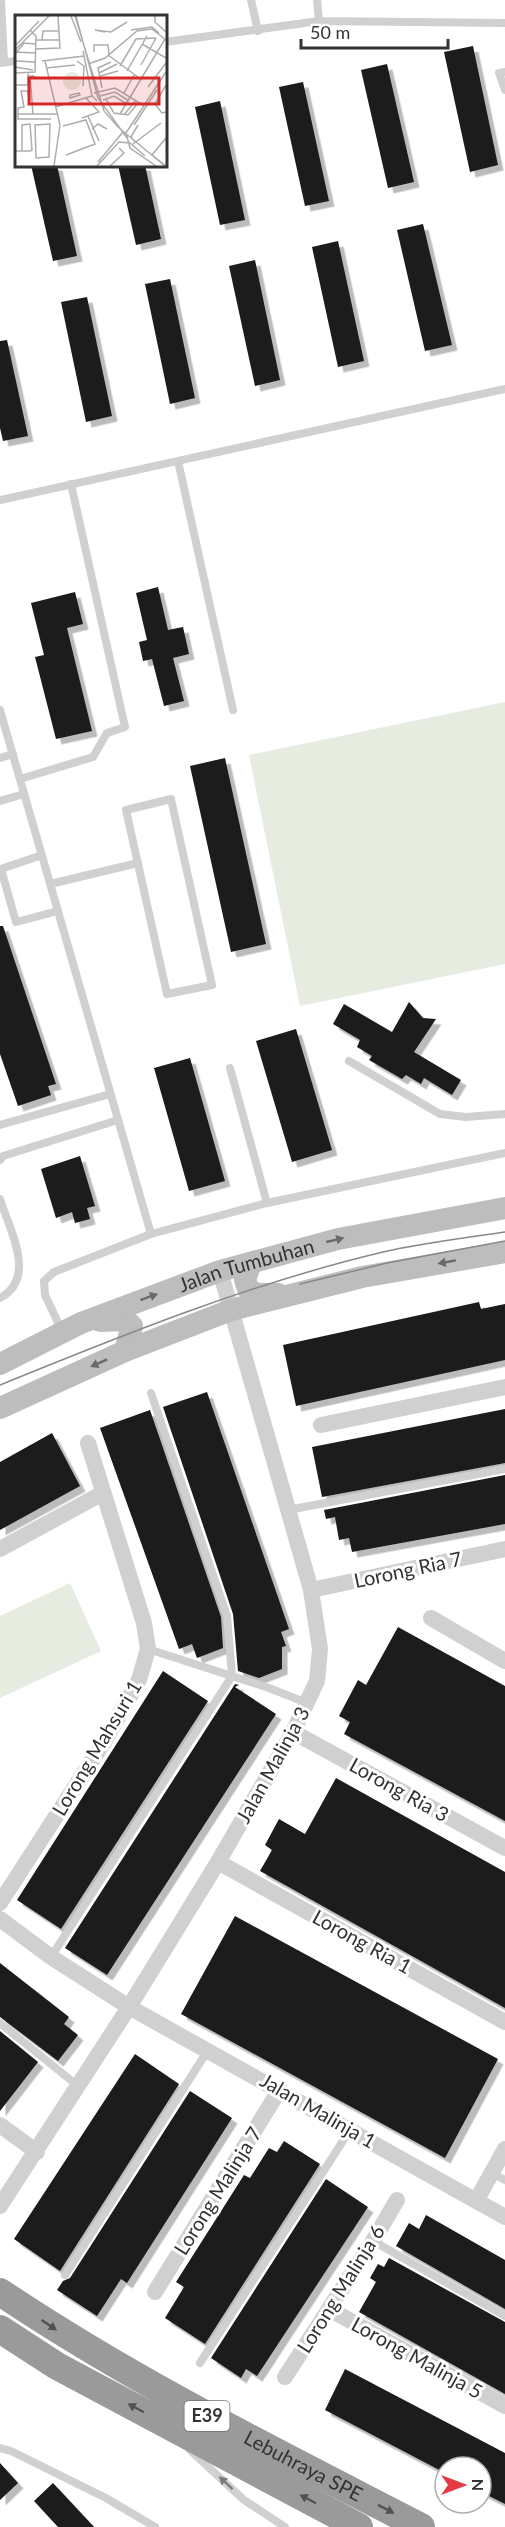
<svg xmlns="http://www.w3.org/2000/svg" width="505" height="2527" viewBox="0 0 505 2527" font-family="Lato,sans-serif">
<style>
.green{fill:#e6ecdf}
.building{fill:#1a1a1a;filter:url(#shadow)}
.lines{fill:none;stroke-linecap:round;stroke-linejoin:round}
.lane{stroke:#d0d0d0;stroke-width:8}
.street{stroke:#d0d0d0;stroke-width:16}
.secondary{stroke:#bdbdbd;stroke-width:22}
.highway{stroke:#9a9a9a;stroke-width:28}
.tram{stroke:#888;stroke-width:1.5}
.oneway{fill:#6a6a6a}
.oneway2{fill:#525252}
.oneway3{fill:#7a7a7a}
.labels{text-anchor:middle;stroke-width:6;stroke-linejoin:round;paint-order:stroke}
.shield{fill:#fff;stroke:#707070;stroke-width:1.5}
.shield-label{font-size:18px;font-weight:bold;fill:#333}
.street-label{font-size:20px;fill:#333;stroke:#fff}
.inset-road{fill:none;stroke:#adadad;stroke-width:1.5}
.view{fill:#d62828;fill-opacity:0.15;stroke:#d62828;stroke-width:3}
.inset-edge{fill:none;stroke:#333;stroke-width:3}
</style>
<defs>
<filter id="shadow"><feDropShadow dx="5.5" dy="5.5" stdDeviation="0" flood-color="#0004"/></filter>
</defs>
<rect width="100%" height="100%" fill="#fff"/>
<path class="green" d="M505 702V964L300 1006 249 755Z
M70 1583 101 1651 0 1698V1616Z"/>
<path class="building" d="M473 46 498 165 470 172 444 52Z
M387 64 414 182 388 188 361 70Z
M303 82 329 201 305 206 279 87Z
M220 101 245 220 220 225 195 107Z
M31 165H57L77 256 53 261Z
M118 165H145L161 239 136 245Z
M423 224 452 345 425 351 397 230Z
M338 241 364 361 338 367 312 247Z
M255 260 280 380 255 386 229 266Z
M170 279 195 398 170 404 145 284Z
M87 297 112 416 86 422 61 302Z
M7 340 28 436 3 441 0 428V341Z
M158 587 168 630 183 627 189 654 173 658 184 701 164 706 152 659 143 661 139 642 147 640 136 593Z
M75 592 83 624 67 628 92 731 56 739 35 657 44 655 31 603Z
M225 758 266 944 231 952 190 766Z
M0 926H3L56 1084 48 1086 51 1095 18 1106 0 1054Z
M409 1002 423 1018 436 1019 414 1052 461 1080 452 1095 424 1078 421 1084 406 1075 402 1079 369 1060 372 1056 357 1047 360 1040 333 1024 344 1004 392 1032Z
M296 1029 332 1150 292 1162 256 1041Z
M190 1058 225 1181 189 1191 154 1068Z
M80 1156 95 1206 87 1208 90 1219 75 1223 72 1212 56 1218 41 1169Z
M479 1302 481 1309 505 1304V1360L296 1406 283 1345Z
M207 1392 289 1629 281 1632 286 1646 282 1647V1669L259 1678 238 1671 233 1614 163 1407Z
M505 1409V1463L322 1497 312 1447Z
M150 1410 221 1617 223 1648 197 1658 192 1644 179 1649 100 1428Z
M52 1433 80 1486 0 1530V1462Z
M505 1475V1524L352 1552 349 1538 339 1540 335 1517 326 1519 324 1510Z
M398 1627 505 1686V1821L344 1734 350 1722 339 1716 358 1680 366 1685Z
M163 1671 208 1701 61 1929 17 1900Z
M235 1684 239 1685 235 1687 276 1714 107 1975 65 1948Z
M336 1778 505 1872V2008L260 1871 272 1850 265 1845 279 1819 305 1834Z
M235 1916 498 2059 445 2158 181 2014Z
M0 1963 69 2017 64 2024 78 2035 58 2061 0 2017Z
M0 2031 38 2062 0 2111Z
M135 2054 179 2084 60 2271 14 2239Z
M190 2091 232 2118 127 2283 121 2279 97 2316 57 2290 63 2281 70 2278Z
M284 2141 320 2164 205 2344 165 2318 184 2287 176 2282 244 2175 250 2178 269 2148 277 2152Z
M326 2179 368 2207 257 2376 246 2369 241 2378 211 2358Z
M426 2215 505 2260V2309L396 2246 409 2223 419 2229Z
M389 2258 505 2322V2394L359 2312 376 2282 370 2278 378 2264 384 2267Z
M345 2369 505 2453V2504L481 2492V2467H445V2473L325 2410Z
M0 2463 18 2483 0 2500Z
M53 2483 94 2527H58L34 2501Z"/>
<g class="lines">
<path class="lane" d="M1 0 4 62
M251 0 258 31
M317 0 319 21
M165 42 319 21 505 23
M0 63 16 61
M505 72 499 73 505 90
M178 461 233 710
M0 500 505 389
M0 710 151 1234
M0 758 13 754
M20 779 93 757 107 733 125 727 71 484
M171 799 212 985 167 994 126 810Z
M0 801 24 794
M42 855 1 869 16 922 58 911
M50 884 138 863
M349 1061 440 1114 466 1117 505 1114
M230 1068 267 1203
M0 1125 110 1094
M0 1160 3 1156 118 1120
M0 1199C9 1229 38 1278 0 1298
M62 1331 45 1295 44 1281 54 1272 151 1234 267 1203 505 1153
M288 1510 505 1469
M148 1649 269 1688 307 1703
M51 1957 232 1676 227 1616 151 1393
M0 2023 78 2086
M491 2173 505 2180
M373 2241 505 2316
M65 2275 208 2050
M200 2363 350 2130
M0 2448 11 2451 106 2498 155 2527
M190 2450 244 2500 285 2527"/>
<path class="street" d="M321 1425 505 1387
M0 1549 103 1493
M311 1590 505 1549
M431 1618 505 1661
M293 1732 505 1848
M218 1862 505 2022
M0 1903 104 1742 139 1680 148 1649 144 1623 88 1443
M0 1919 51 1957 129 2007 505 2217
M0 2125 37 2152
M476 2201 505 2149
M0 2206 129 2007 218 1862 293 1732 317 1681 320 1649 311 1590 220 1271
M155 2292 280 2089
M329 2309 505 2406
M285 2377 373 2241 397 2200"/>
<g class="secondary">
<path d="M251 1263 245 1280 248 1289 257 1294H278"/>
<path d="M100 1321 126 1320 132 1326 125 1351"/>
<path id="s1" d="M0 1364 81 1323 220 1271 338 1239 505 1208"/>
<path d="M0 1408 125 1351 231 1310 362 1277 505 1252"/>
</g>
<g class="highway">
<path id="s2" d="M0 2292C134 2382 278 2453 421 2527"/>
<path d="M0 2329 57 2366 359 2527"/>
</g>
<path class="tram" d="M300 1284 387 1263 505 1241
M0 1385C125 1334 252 1283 383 1252 423 1243 465 1238 505 1232"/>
</g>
<defs><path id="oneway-solid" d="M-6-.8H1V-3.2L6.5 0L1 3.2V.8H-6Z" transform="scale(1.5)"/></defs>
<g class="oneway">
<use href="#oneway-solid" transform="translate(335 1240) rotate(-13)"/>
<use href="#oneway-solid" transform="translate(447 1262) rotate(170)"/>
<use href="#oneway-solid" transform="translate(149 1297) rotate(-20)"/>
<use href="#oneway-solid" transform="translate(99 1363) rotate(156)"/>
</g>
<g class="oneway2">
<use href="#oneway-solid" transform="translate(49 2325) rotate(34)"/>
<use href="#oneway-solid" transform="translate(136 2408) rotate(-152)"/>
<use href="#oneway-solid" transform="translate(308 2499) rotate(-152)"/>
<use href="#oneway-solid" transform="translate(386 2509) rotate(27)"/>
</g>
<use class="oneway3" href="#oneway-solid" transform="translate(226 2483) rotate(-137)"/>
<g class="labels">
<rect class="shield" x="184.5" y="2401" width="45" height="30" rx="4.5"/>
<g class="shield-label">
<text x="207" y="2422">E39</text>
</g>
<g class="street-label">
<text dy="7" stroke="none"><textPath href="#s1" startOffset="266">Jalan Tumbuhan</textPath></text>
<text transform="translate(408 1570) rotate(-12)" y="7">Lorong Ria 7</text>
<text transform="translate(97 1748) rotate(-59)" y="7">Lorong Mahsuri 1</text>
<text transform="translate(273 1765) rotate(-61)" y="7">Jalan Malinja 3</text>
<text transform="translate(399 1790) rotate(29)" y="7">Lorong Ria 3</text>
<text transform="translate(362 1942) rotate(29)" y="7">Lorong Ria 1</text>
<text transform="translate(318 2111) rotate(30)" y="7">Jalan Malinja 1</text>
<text transform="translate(218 2191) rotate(-58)" y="7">Lorong Malinja 7</text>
<text transform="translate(341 2289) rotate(-58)" y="7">Lorong Malinja 6</text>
<text transform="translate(417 2358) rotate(29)" y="7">Lorong Malinja 5</text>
<text dy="7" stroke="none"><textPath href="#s2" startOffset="350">Lebuhraya SPE</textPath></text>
</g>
</g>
<g transform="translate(15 15)">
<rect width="152" height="152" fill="#fff"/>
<path d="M48 66a9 9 0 1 1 18 0a9 9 0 1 1-18 0Z" fill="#e6ecdf"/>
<path class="inset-road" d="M56 1 66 27M60 1 89 96 103 112 150 151M61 1 83 83 112 123M140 1V7L151 17M116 15 137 12 144 18M90 17 80 15 96 17 112 7M21 25H45M27 25 28 16H44M127 29 151 43M0 31 24 6M20 34 45 33 43 1M0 35 34 1M68 36 77 81 82 86M1 37 20 38M79 37V30H93L94 39M0 39 9 28 20 29M93 40 127 65M0 46 20 47M27 46 69 41M30 46 45 110 39 151M62 46 69 51 68 71M73 49 90 43 122 16 137 14 151 25M126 50 141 23M105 51 121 24 141 23M0 52 18 55M31 53 60 50M112 56 132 21M0 58 20 57 21 21 15 15M84 58 102 49M17 61 21 62 15 61 18 99M85 61 103 56M0 70H13V58M151 70 140 89 147 98 151 97M133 72 151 48M87 73 83 53 96 47M0 78V101M64 78 65 80 55 83V80ZM79 78 100 73 128 90M109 78 119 60M13 80V76H6L9 92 3 93V104H36M85 81 100 77 114 86M91 84 99 98 113 100 124 87M88 85 99 81 112 89M40 92 77 81M3 99H42M105 99 150 24M109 100 121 85M73 101 84 126M67 103 84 97 71 83M35 109 34 142 21 143 20 110ZM119 110 142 75M48 111 71 105 80 129 51 140M77 114 83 109 92 114M151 123 137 140 151 151M120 127 116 122 123 110M118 129 146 108M0 136H15L17 135 15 109 7 110V136M83 147 108 117M82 151 104 127 115 128 130 141M95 151 109 138 104 133M141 151 115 133 111 118 151 57"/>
<path class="view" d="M14 63H144V89H14Z"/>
<rect width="152" height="152" class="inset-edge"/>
</g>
<g transform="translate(463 2485) rotate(90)"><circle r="28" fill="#ffffff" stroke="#adadad" stroke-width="1.5"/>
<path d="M0-4.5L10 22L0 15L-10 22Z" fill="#e63946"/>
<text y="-9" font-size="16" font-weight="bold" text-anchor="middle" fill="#333333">N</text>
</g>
<path d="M301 39v9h147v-9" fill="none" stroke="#333333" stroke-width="3"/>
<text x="310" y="39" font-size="18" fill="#333333" stroke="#ffffff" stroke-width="4.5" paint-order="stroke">50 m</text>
</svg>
